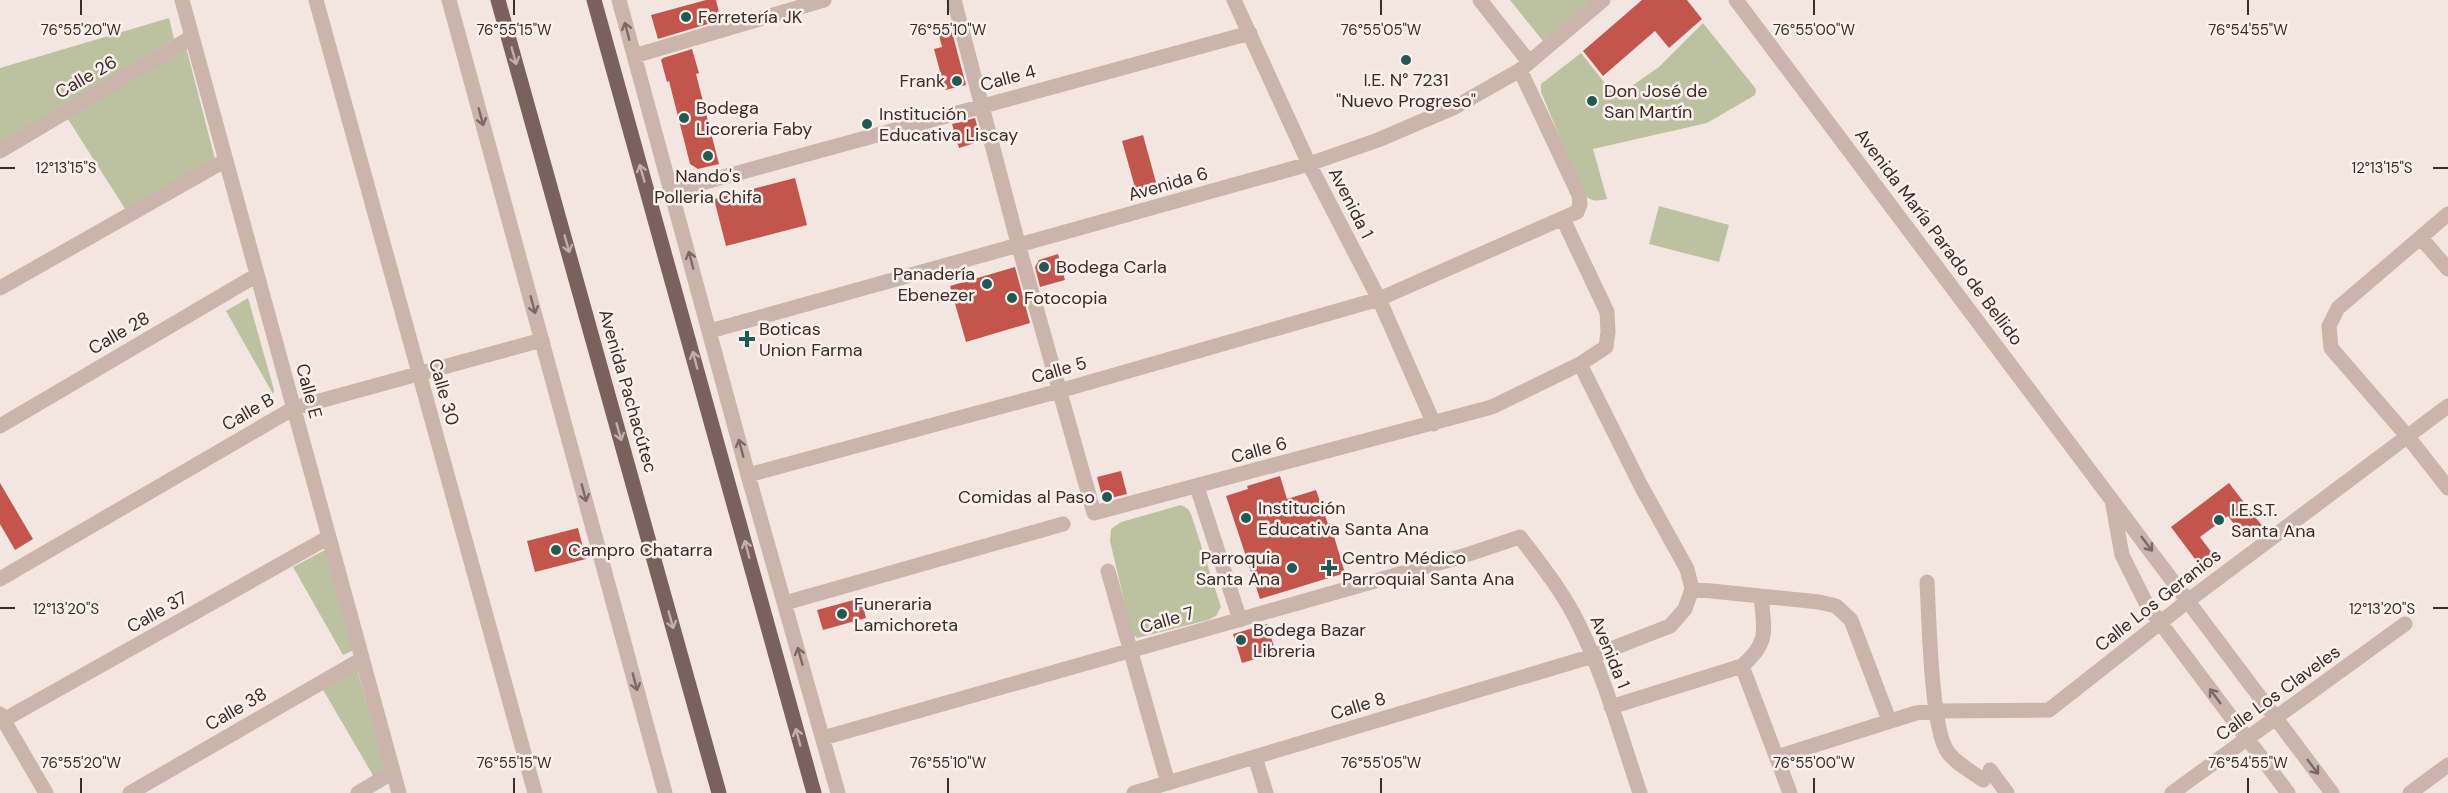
<svg xmlns="http://www.w3.org/2000/svg" width="2448" height="793" viewBox="0 0 2448 793" font-family="'DM Sans',sans-serif">
<style>
.green{fill:#bcc29f}
.building{fill:#c3554d}
.lines{fill:none;stroke-linecap:round;stroke-linejoin:round}
.minor{stroke:#cbb4ab;stroke-width:15}
.major{stroke:#7a615c;stroke-width:15}
.oneway{stroke:#7b6964}
.oneway2{stroke:#c0b0ab}
.ticks{fill:none;stroke:#392c2a;stroke-width:2}
.poi-dot{fill:#205a54;stroke:#faf1ec;stroke-width:2}
.labels{text-anchor:middle;stroke-width:5;stroke-linejoin:round;paint-order:stroke}
.poi-label{font-size:18px;fill:#392c2a;stroke:#faf1ec;text-anchor:start}
.street-label{font-size:18px;fill:#392c2a;stroke:#faf1ec}
.ticks-label{font-size:15px;text-anchor:middle;fill:#392c2a;stroke:#faf1ec;stroke-width:5;stroke-linejoin:round;paint-order:stroke}
</style>
<rect width="100%" height="100%" fill="#f3e6e0"/>
<path class="green" d="M1510 0H1593L1543 41Z
M169 18 174 39 0 144V68Z
M1703 23 1756 89 1755 95 1707 123 1593 149 1607 199C1598 201 1592 202 1584 195L1541 92V84L1581 53 1616 97 1659 67Z
M186 47 215 159 127 212 66 116Z
M1659 206 1729 225 1719 262 1649 244Z
M248 298 274 390 273 394 226 311Z
M1181 505 1188 509 1191 514 1221 607 1216 616 1208 620 1137 638 1132 634 1110 541 1111 529 1121 522Z
M325 550 354 650 343 655 293 567Z
M357 669 386 771 374 777 322 688Z"/>
<path class="building" d="M706 0H716L721 20 658 39 651 15Z
M1642 0H1687L1702 19 1669 48 1655 31 1603 76 1583 51Z
M952 32 966 85 945 90 934 49 942 47 939 35Z
M692 49 699 73 696 74 719 164 698 169 690 164 669 81 667 82 661 60 663 58Z
M975 118 981 141 959 148 952 124Z
M1143 135 1157 186 1136 191 1122 141Z
M795 178 807 225 726 246 714 199Z
M1058 254 1065 280 1040 287 1035 267 1039 260Z
M1015 267 1030 323 966 342 950 286Z
M1121 471 1127 494 1103 500 1097 477Z
M1280 476 1287 499 1316 490 1328 524 1330 523 1345 573 1260 599 1226 496 1248 489 1247 486Z
M0 483 33 539 15 550 0 524Z
M2229 483 2263 527 2246 540 2228 516 2200 537 2218 561 2204 571 2171 527Z
M578 528 586 559 535 572 527 541Z
M861 598 866 618 823 630 817 610Z
M1267 624 1276 653 1242 663 1233 634Z"/>
<g class="lines">
<path class="minor" d="M182 0 399 793
M316 0 535 793
M449 0 665 793
M619 0 748 475 838 793
M954 0 1019 247 1094 513 1492 407 1580 364 1606 347 1608 332 1607 312 1563 219
M1234 0 1309 164 1379 299 1434 424
M1480 0 1529 62
M1736 0 2332 793
M634 56 824 0
M0 151 192 37
M672 191 1250 33
M2448 214 2338 308 2329 326 2331 348 2408 437 2448 488
M2421 238 2448 269
M0 288 226 160
M710 331 1309 164 1378 140 1455 107 1520 70 1603 0
M0 426 257 275
M748 475 1059 391 1379 299 1577 212 1580 204 1579 195 1520 70
M1197 487 1240 620
M2112 500 2122 555 2147 605 2288 793
M1108 571 1168 783
M0 579 294 408 542 340
M1927 582C1929 617 1931 727 1947 751 1955 763 1972 772 1983 780
M1692 589 1819 602 1836 606 1851 620 1889 720
M785 603 1063 524
M1742 666 1790 793
M1611 707 1742 666C1770 642 1764 630 1761 596
M0 714 46 793
M0 722 329 537
M823 738 1463 556 1520 537C1541 565 1564 593 1579 625 1605 678 1621 737 1640 793
M1255 757 1266 793
M1777 757 1916 713 1936 711 2049 710 2189 600 2448 406
M1990 770 2007 793
M130 793 362 659
M358 793 393 772
M1134 793 1593 656 1670 626 1685 609 1692 589 1687 569 1641 486 1580 364
M2172 793 2405 624
M2410 793 2448 765"/>
<path class="major" d="M498 0 719 793
M594 0 814 793"/>
</g>
<defs><path id="oneway-shaft" d="M-6 0H5M1.5-3L5.5 0L1.5 3" fill="none" stroke-width="1.6" stroke-linecap="round" stroke-linejoin="round" transform="scale(1.5)"/></defs>
<g class="oneway">
<use href="#oneway-shaft" transform="translate(627 31) rotate(-105)"/>
<use href="#oneway-shaft" transform="translate(481 117) rotate(75)"/>
<use href="#oneway-shaft" transform="translate(691 260) rotate(-105)"/>
<use href="#oneway-shaft" transform="translate(533 305) rotate(75)"/>
<use href="#oneway-shaft" transform="translate(741 448) rotate(-105)"/>
<use href="#oneway-shaft" transform="translate(584 493) rotate(75)"/>
<use href="#oneway-shaft" transform="translate(2147 544) rotate(53)"/>
<use href="#oneway-shaft" transform="translate(800 656) rotate(-106)"/>
<use href="#oneway-shaft" transform="translate(635 682) rotate(75)"/>
<use href="#oneway-shaft" transform="translate(2215 696) rotate(-127)"/>
<use href="#oneway-shaft" transform="translate(2313 767) rotate(53)"/>
</g>
<g class="oneway2">
<use href="#oneway-shaft" transform="translate(514 56) rotate(74)"/>
<use href="#oneway-shaft" transform="translate(642 173) rotate(-106)"/>
<use href="#oneway-shaft" transform="translate(567 244) rotate(74)"/>
<use href="#oneway-shaft" transform="translate(695 360) rotate(-105)"/>
<use href="#oneway-shaft" transform="translate(619 432) rotate(74)"/>
<use href="#oneway-shaft" transform="translate(747 549) rotate(-105)"/>
<use href="#oneway-shaft" transform="translate(671 620) rotate(74)"/>
<use href="#oneway-shaft" transform="translate(798 737) rotate(-105)"/>
</g>
<path class="ticks" d="M81 0V15M514 0V15M948 0V15M1381 0V15M1814 0V15M2248 0V15M0 168H15M2433 168H2448M0 608H15M2433 608H2448M81 778V793M514 778V793M948 778V793M1381 778V793M1814 778V793M2248 778V793"/>
<g class="poi-dot">
<circle cx="686" cy="17" r="6"/>
<circle cx="1406" cy="60" r="6"/>
<circle cx="957" cy="81" r="6"/>
<circle cx="1592" cy="101" r="6"/>
<circle cx="684" cy="118" r="6"/>
<circle cx="867" cy="124" r="6"/>
<circle cx="708" cy="156" r="6"/>
<circle cx="1044" cy="267" r="6"/>
<circle cx="987" cy="284" r="6"/>
<circle cx="1012" cy="298" r="6"/>
<path d="M744 330h6v6h6v6h-6v6h-6v-6h-6v-6h6z"/>
<circle cx="1107" cy="497" r="6"/>
<circle cx="1246" cy="518" r="6"/>
<circle cx="2219" cy="520" r="6"/>
<circle cx="556" cy="550" r="6"/>
<circle cx="1292" cy="568" r="6"/>
<path d="M1326 559h6v6h6v6h-6v6h-6v-6h-6v-6h6z"/>
<circle cx="842" cy="614" r="6"/>
<circle cx="1241" cy="640" r="6"/>
</g>
<g class="labels">
<g class="poi-label">
<text x="698" y="23">Ferretería JK</text>
<text x="1406" y="86" text-anchor="middle">I.E. N° 7231<tspan x="1406" dy="21">"Nuevo Progreso"</tspan></text>
<text x="945" y="87" text-anchor="end">Frank</text>
<text x="1604" y="97">Don José de<tspan x="1604" dy="21">San Martín</tspan></text>
<text x="696" y="114">Bodega<tspan x="696" dy="21">Licoreria Faby</tspan></text>
<text x="879" y="120">Institución<tspan x="879" dy="21">Educativa Liscay</tspan></text>
<text x="708" y="182" text-anchor="middle">Nando's<tspan x="708" dy="21">Polleria Chifa</tspan></text>
<text x="1056" y="273">Bodega Carla</text>
<text x="975" y="280" text-anchor="end">Panadería<tspan x="975" dy="21">Ebenezer</tspan></text>
<text x="1024" y="304">Fotocopia</text>
<text x="759" y="335">Boticas<tspan x="759" dy="21">Union Farma</tspan></text>
<text x="1095" y="503" text-anchor="end">Comidas al Paso</text>
<text x="1258" y="514">Institución<tspan x="1258" dy="21">Educativa Santa Ana</tspan></text>
<text x="2231" y="516">I.E.S.T.<tspan x="2231" dy="21">Santa Ana</tspan></text>
<text x="568" y="556">Campro Chatarra</text>
<text x="1280" y="564" text-anchor="end">Parroquia<tspan x="1280" dy="21">Santa Ana</tspan></text>
<text x="1342" y="564">Centro Médico<tspan x="1342" dy="21">Parroquial Santa Ana</tspan></text>
<text x="854" y="610">Funeraria<tspan x="854" dy="21">Lamichoreta</tspan></text>
<text x="1253" y="636">Bodega Bazar<tspan x="1253" dy="21">Libreria</tspan></text>
</g>
<g class="street-label">
<text transform="translate(86 77) rotate(-30)" y="6">Calle 26</text>
<text transform="translate(1008 78) rotate(-15)" y="6">Calle 4</text>
<text transform="translate(1168 184) rotate(-16)" y="6">Avenida 6</text>
<text transform="translate(1351 203) rotate(63)" y="6">Avenida 1</text>
<text transform="translate(1939 237) rotate(53)" y="6">Avenida María Parado de Bellido</text>
<text transform="translate(119 333) rotate(-30)" y="6">Calle 28</text>
<text transform="translate(1059 370) rotate(-16)" y="6">Calle 5</text>
<text transform="translate(309 391) rotate(75)" y="6">Calle E</text>
<text transform="translate(628 391) rotate(74)" y="6">Avenida Pachacútec</text>
<text transform="translate(444 392) rotate(74)" y="6">Calle 30</text>
<text transform="translate(248 412) rotate(-30)" y="6">Calle B</text>
<text transform="translate(1259 450) rotate(-15)" y="6">Calle 6</text>
<text transform="translate(2158 600) rotate(-38)" y="6">Calle Los Geranios</text>
<text transform="translate(157 612) rotate(-29)" y="6">Calle 37</text>
<text transform="translate(1167 620) rotate(-16)" y="6">Calle 7</text>
<text transform="translate(1610 652) rotate(68)" y="6">Avenida 1</text>
<text transform="translate(2278 693) rotate(-36)" y="6">Calle Los Claveles</text>
<text transform="translate(1358 706) rotate(-17)" y="6">Calle 8</text>
<text transform="translate(236 709) rotate(-30)" y="6">Calle 38</text>
</g>
</g>
<g class="ticks-label">
<text x="81" y="35">76°55'20"W</text>
<text x="514" y="35">76°55'15"W</text>
<text x="948" y="35">76°55'10"W</text>
<text x="1381" y="35">76°55'05"W</text>
<text x="1814" y="35">76°55'00"W</text>
<text x="2248" y="35">76°54'55"W</text>
<text x="66" y="173">12°13'15"S</text>
<text x="2382" y="173">12°13'15"S</text>
<text x="66" y="614">12°13'20"S</text>
<text x="2382" y="614">12°13'20"S</text>
<text x="81" y="768">76°55'20"W</text>
<text x="514" y="768">76°55'15"W</text>
<text x="948" y="768">76°55'10"W</text>
<text x="1381" y="768">76°55'05"W</text>
<text x="1814" y="768">76°55'00"W</text>
<text x="2248" y="768">76°54'55"W</text>
</g>
</svg>
